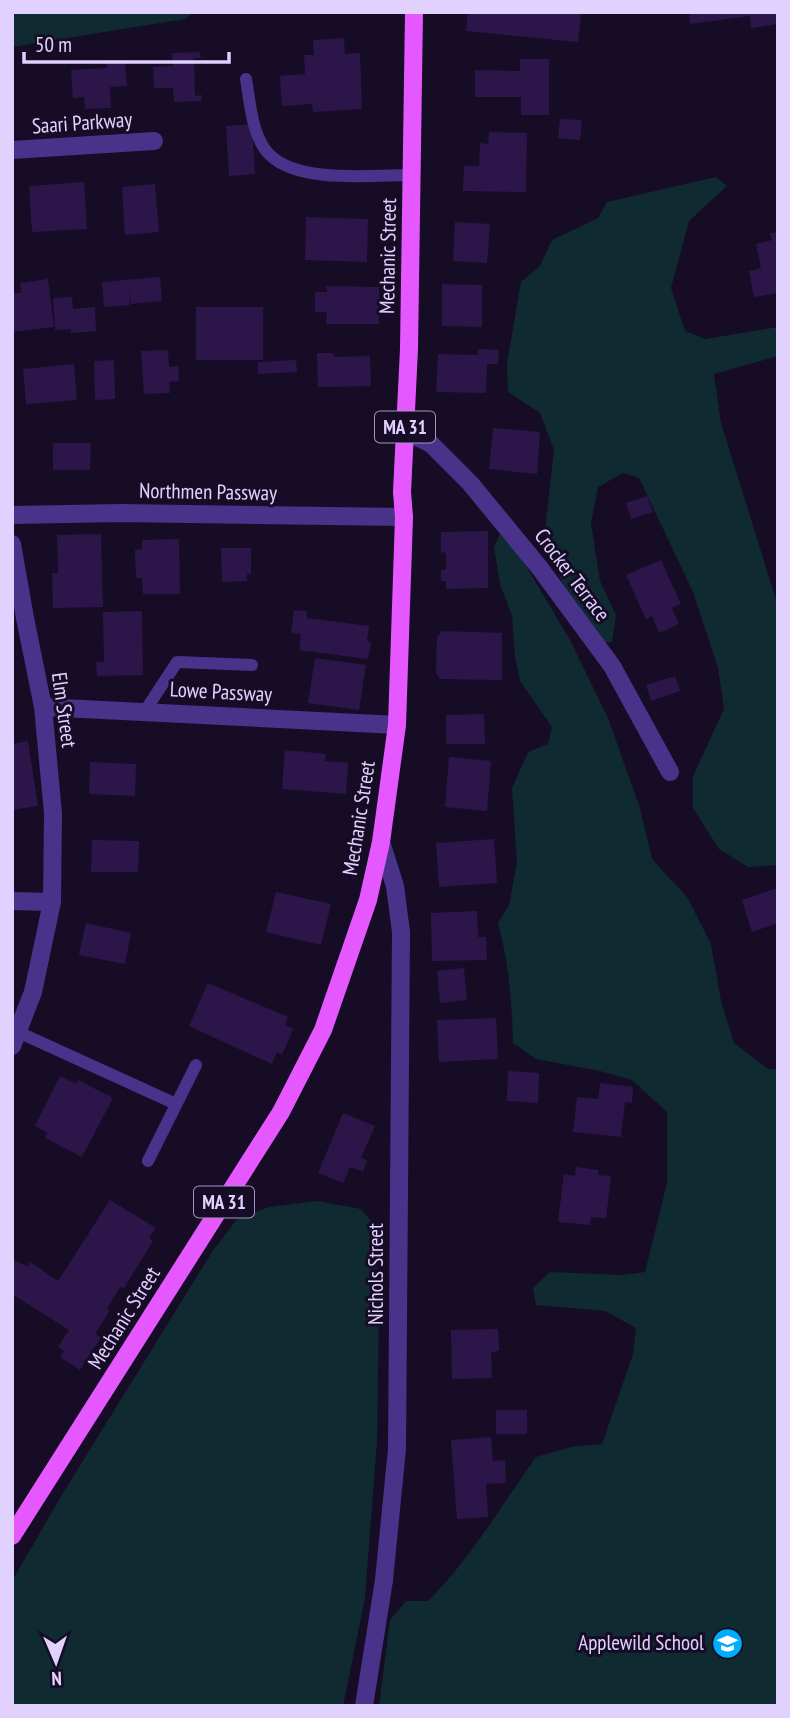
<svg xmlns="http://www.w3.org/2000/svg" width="790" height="1718" viewBox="0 0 790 1718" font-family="'PT Sans Narrow',sans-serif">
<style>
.green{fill:#0f2a30}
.building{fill:#2c1649}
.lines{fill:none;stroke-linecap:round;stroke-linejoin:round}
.lane{stroke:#49328a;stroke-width:12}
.street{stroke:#49328a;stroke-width:18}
.primary{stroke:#e558ff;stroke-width:18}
.labels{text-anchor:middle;stroke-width:6;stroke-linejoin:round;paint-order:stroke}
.shield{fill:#160c26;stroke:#a396be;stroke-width:2}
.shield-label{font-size:19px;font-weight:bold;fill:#e0d1ff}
.street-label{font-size:21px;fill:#e0d1ff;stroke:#160c26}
.poi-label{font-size:21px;fill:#e0d1ff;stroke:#160c26;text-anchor:end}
</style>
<rect width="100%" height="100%" fill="#160c26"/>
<path class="green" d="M13 12H194L185 19 12 47Z
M716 177 727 186 689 221 671 288 685 331 705 339 778 327V356L714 374 721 423 778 606V865L748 867 719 849 693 808V776L724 709 718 668 693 592 639 478 623 473 598 487 591 523 600 581 616 615 612 642 604 643 566 592 547 546 546 521 554 450 540 413 508 392 507 363 521 282 540 266 552 240 598 218 607 202Z
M500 534 519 554 570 640 608 718 640 808 652 859 687 897 711 944 721 1001 734 1043 768 1069 778 1070V1706H379L390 1620 406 1601H428C471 1558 501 1506 536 1457L571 1447 602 1444 633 1354 636 1328 605 1311 536 1305 533 1288 550 1272 623 1275 645 1272 667 1183V1112L632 1080 600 1071 536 1059 513 1043C512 1002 509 963 498 923L509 905 517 863 512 788 528 752 548 744 552 727 520 681 515 657 512 616 500 584 494 547Z
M317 1201 361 1209 375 1226 379 1307 377 1441 365 1598 343 1706H12V1581L63 1493 212 1252 237 1219 269 1207Z"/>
<path class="building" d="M468 12 581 13 578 42 466 31Z
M689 12H778V24L751 28 750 16 690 24Z
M344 38 345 54 360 53 362 109 313 112 312 104 282 106 280 76 305 74 304 55H314L313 40Z
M200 52 201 58H194L195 96 202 95 201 101 174 102 173 88H154L153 67 173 66 172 53Z
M520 59H549V115H521V97H475V70L520 71Z
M125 60 127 86 110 87 111 108 85 109 84 97 73 98 71 70 107 68 106 61Z
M560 119 582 120 580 140 558 138Z
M252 124 255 174 229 176 226 126Z
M489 132 527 133 526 192 463 191 464 166H479L480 143 488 144Z
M84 182 87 229 32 232 29 186Z
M155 184 159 232 125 235 122 187Z
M306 217 368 219 367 262 305 260Z
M455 222 490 224 487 263 453 261Z
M778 232V293L754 297 749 271 761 268 756 244 772 240 770 233Z
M160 277 162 301 131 304 129 285 130 305 104 307 102 282Z
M48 279 54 327 12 332V293H21L20 283Z
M442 284 482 285V327L442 326Z
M326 286 379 287V324H326L327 312H315V292H327Z
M72 297 73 309 95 307 96 331 71 333V329L55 330 53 298Z
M196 307H263V360H196Z
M478 349 499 350 498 364H487L486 393 436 392 438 354 478 355Z
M168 350 169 367 178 366 179 381 169 382 170 393 144 394 141 351Z
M317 353H333L334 357 370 356 371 386 318 387Z
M114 360 115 399 95 400 94 361Z
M296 360 297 372 258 374V362Z
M74 364 77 400 26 404 23 369Z
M493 428 540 432 537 474 489 469Z
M53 443H91L90 470H53Z
M647 496 653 512 631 519 626 503Z
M488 531V588L446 589V581H441V570H446V552L441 553V532Z
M101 534 103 607 53 608 52 573H58L57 535Z
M179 539 180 594H143L142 578H136L135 550 142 549V540Z
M221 548H251V574H247V581L222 582Z
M661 560 681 604 672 608 679 624 659 633 652 616 646 619 626 575Z
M294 610 307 611V618L369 626 367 641 371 642 368 659 299 650 301 634 291 633Z
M142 611 143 675 97 676 96 662H104L103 612Z
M442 631 502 633V680L440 679 436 673 437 637Z
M315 658 366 665 359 710 308 703Z
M675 676 680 691 651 701 646 685Z
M484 714 485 744H446V715Z
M28 741 38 806 12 810V744Z
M285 750 326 754 325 761 348 763 346 794 282 789Z
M449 757 491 761 487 811 445 807Z
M90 762 136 764 135 796 89 794Z
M494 839 497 883 439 887 436 843Z
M92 840 139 841 138 872H91Z
M777 888 778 923 752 932 742 900Z
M276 892 331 904 321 945 266 932Z
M477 911 478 937H486L487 960 432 961 431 913Z
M86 923 131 933 125 964 79 955Z
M464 968 467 1000 440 1003 437 971Z
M208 983 288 1017 285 1025 293 1029 282 1055 277 1052 272 1064 189 1026Z
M496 1018 498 1059 439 1062 437 1020Z
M508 1071 539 1073 538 1103 507 1101Z
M60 1076 76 1084 78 1080 113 1098 82 1157 45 1138 48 1133 35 1126Z
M600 1083 633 1087 632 1103 625 1102 621 1137 573 1132 577 1097 598 1099Z
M343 1113 375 1126 361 1158 367 1160 363 1172 350 1167 343 1183 318 1173Z
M576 1167 599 1170 598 1175 611 1176 606 1218 591 1217 590 1225 558 1222 564 1174 575 1176Z
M110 1200 156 1228 149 1238 153 1241 124 1288 120 1287 107 1309 110 1310 95 1334 101 1337 80 1370 60 1357 64 1351 58 1347 69 1330 15 1296 12 1301V1259L28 1267 30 1262 58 1281Z
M498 1329 499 1351 491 1352 492 1378 452 1379 451 1330Z
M496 1410H527V1434H496Z
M491 1437 493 1461 505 1460 506 1483 486 1484 488 1517 457 1519 451 1440Z"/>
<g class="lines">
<path class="lane" d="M246 79C250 102 252 138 270 155 299 184 374 175 412 175
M145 711 177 662 252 665
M18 1032 176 1104
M148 1161 196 1065"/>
<path class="street" d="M12 150 154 141
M405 431 431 444 470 483 539 567 612 666 670 772
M12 515 121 513 404 517
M12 544 25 618 43 707 53 813 52 902 33 992 12 1046
M43 707 397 725
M12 901 52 902
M364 1706 384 1580 397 1449 401 932 395 886 381 842"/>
<path class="primary" d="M12 1536 281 1112 323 1030 368 900 381 842 397 725 404 517 402 492 409 349 414 12"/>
</g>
<defs>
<symbol id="school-disc" viewBox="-11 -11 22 22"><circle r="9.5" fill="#00acfc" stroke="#160c26"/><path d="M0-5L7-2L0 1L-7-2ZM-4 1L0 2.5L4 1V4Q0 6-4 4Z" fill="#fff"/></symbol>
</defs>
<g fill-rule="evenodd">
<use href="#school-disc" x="710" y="1626" width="35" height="35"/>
</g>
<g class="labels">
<g class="shield">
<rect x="375" y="411.5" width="60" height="31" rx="5"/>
<rect x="194" y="1186.5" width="60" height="31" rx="5"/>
</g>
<g class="shield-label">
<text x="405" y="434">MA 31</text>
<text x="224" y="1209">MA 31</text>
</g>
<g class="street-label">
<text transform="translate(82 123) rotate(-4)" y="7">Saari Parkway</text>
<text transform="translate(388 256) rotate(-89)" y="7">Mechanic Street</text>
<text transform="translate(208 492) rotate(1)" y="7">Northmen Passway</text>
<text transform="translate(572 575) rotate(53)" y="7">Crocker Terrace</text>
<text transform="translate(221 692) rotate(3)" y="7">Lowe Passway</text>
<text transform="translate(64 710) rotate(82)" y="7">Elm Street</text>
<text transform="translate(359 818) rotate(-81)" y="7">Mechanic Street</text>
<text transform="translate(376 1274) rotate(-90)" y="7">Nichols Street</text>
<text transform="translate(124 1318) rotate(-58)" y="7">Mechanic Street</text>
</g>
<g class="poi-label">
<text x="704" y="1650">Applewild School</text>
</g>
</g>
<rect width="790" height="1718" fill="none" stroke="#e0d1ff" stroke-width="28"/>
<g transform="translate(56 1662) rotate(178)" stroke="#160c26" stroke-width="5" paint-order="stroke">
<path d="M0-5L12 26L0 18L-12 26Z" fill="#e0d1ff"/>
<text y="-10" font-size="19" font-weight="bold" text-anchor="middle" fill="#e0d1ff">N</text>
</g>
<path d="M24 52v10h205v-10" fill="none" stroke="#e0d1ff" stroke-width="3.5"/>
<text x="35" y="52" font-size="21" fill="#e0d1ff" stroke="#160c26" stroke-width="5" paint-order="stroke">50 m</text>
</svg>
